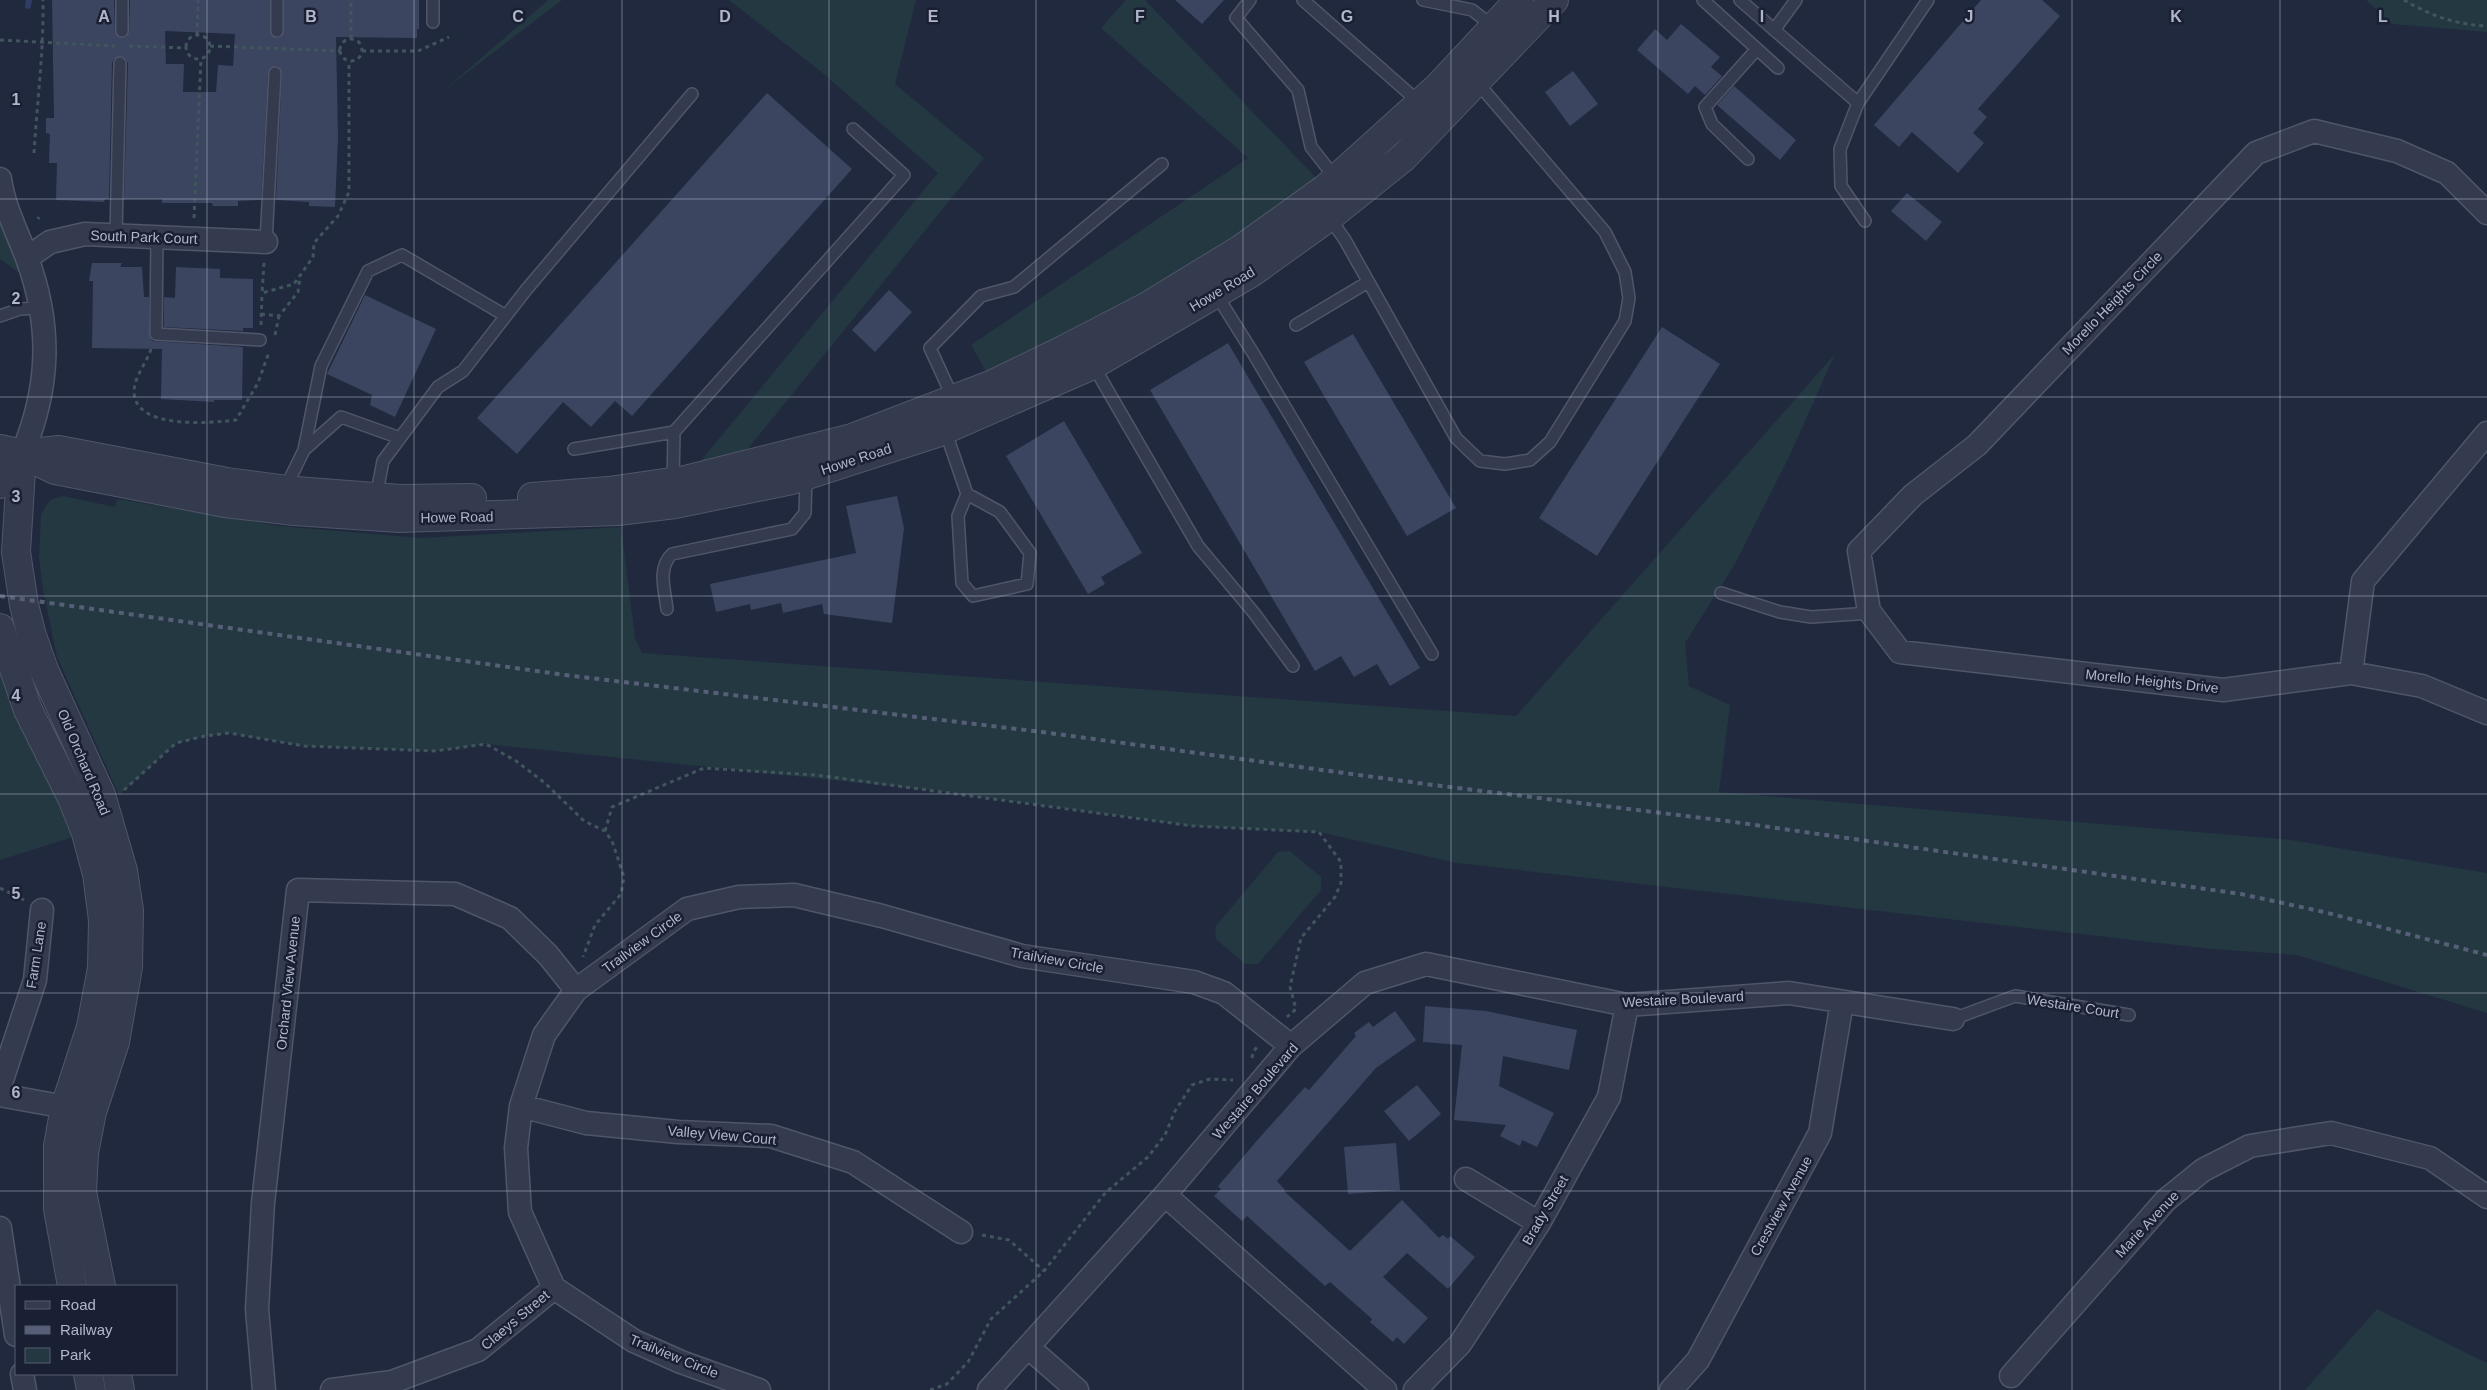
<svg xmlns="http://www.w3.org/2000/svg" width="2487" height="1390" viewBox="0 0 2487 1390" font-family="Arial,sans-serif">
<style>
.green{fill:#233840}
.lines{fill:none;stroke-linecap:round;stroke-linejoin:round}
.stream{stroke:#2f3c64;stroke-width:6}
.building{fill:#3c4560;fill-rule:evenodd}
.service-casing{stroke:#50566a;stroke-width:14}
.minor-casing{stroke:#50566a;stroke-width:25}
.tertiary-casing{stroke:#50566a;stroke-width:30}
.path{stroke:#41555d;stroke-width:3;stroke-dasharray:4 4;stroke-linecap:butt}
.service{stroke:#353b4f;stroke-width:11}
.minor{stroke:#353b4f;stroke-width:22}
.tertiary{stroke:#353b4f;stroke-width:28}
.rail{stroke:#575e77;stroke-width:4;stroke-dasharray:5 5;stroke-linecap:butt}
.grid{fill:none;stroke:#b1b6ca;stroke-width:1;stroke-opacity:0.55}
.labels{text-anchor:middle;stroke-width:5;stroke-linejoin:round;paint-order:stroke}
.street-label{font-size:14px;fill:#b1b6ca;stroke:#1a2034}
.grid-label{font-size:16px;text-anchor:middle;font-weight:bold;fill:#b1b6ca;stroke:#1a2034;stroke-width:5;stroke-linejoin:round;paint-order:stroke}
</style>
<rect width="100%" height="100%" fill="#21293f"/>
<path class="green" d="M548 0H562L443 91Z
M729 0H916L895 84 984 158 733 467 685 480 938 173 819 70Z
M1126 0H1145L1326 188 993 384 971 345 1248 158 1101 28Z
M2366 0H2487V32L2392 24Z
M0 179 36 285 0 259Z
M1835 354 1789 457 1735 564 1685 643 1689 686 1730 705 1719 792 2291 840 2487 873V1013L2297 955 2212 949 1457 863 1319 832 1193 826 939 791 486 744 435 751 304 746 229 733 205 736 176 743 119 795 57 657 43 589 39 558 41 514 50 500 63 496 115 507 117 499 279 526 421 538 621 527 635 638 642 653 1516 716Z
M0 628 86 833 0 860Z
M1290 851 1321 877V890L1258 964H1245L1216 939 1215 927 1278 852Z
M2377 1309 2487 1363V1390H2305Z"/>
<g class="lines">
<path class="stream" d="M28 6 29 0"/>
</g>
<path class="building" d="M52 0H114L115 31 122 38 126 37 129 31 130 0H270V31L277 38 281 37 284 31V0H419V29H417V38L336 37 338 138 335 207 309 206V202L276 200 282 73 279 67 275 66 269 69 268 73 261 200 238 201V206H213L212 203H162V199H124L128 63 124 57 120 56 114 59 112 63 109 199H105L104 202 56 200 57 163H49L50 134 46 133V118H54ZM165 31 235 34 233 66 218 65 216 92H183L184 64H166Z
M1175 0H1224L1202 24Z
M1981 0H2042L2060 16 1978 109 1987 117 1973 133 1984 143 1958 173 1912 132 1899 147 1874 125Z
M1681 24 1720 57 1711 67 1722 76 1705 95 1695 86 1688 94 1637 50 1655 29 1667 40Z
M1573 71 1598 104 1570 126 1545 92Z
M1734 86 1796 140 1780 160 1717 105Z
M767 93 852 169 632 416 615 401 591 427 563 402 517 454 477 418Z
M1907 193 1942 222 1926 241 1891 211Z
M92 263H122L120 267H142L144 297H149V334L152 341 243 347 242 400H214V402L161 399 162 349 92 348 93 281H89Z
M176 267 220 269V278L253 279V328H243V331L164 327V297L175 298Z
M889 290 912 312 875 352 852 330Z
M365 295 436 329 395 417 370 405 372 395 327 374Z
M1662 327 1720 364 1597 556 1539 518Z
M1353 334 1456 508 1407 536 1304 362Z
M1228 343 1420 668 1390 686 1377 664 1354 677 1341 656 1315 671 1150 390Z
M1064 421 1142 553 1101 577 1105 584 1088 594 1006 456Z
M897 496 904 528 892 623 824 614 822 604 783 613 781 603 751 610 750 604 716 612 710 584 856 553 846 506Z
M1425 1006 1486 1011 1577 1030 1569 1070 1503 1056 1499 1086 1554 1113 1537 1147 1522 1140 1520 1146 1500 1136 1506 1125 1454 1120 1462 1045 1423 1042Z
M1395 1011 1416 1040 1376 1068 1277 1181 1285 1190 1284 1191 1350 1251 1402 1200 1439 1238 1443 1235 1448 1239 1450 1236 1475 1257 1448 1289 1407 1253 1383 1277 1428 1318 1404 1344 1397 1337 1393 1342 1370 1322 1372 1319 1330 1282 1325 1286 1247 1216 1242 1221 1214 1196 1221 1189 1218 1186 1261 1136 1305 1087 1309 1090 1356 1036 1354 1033 1369 1022 1373 1027Z
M1417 1085 1441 1114 1409 1141 1384 1111Z
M1396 1143 1400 1190 1348 1194 1344 1147Z"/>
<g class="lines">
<defs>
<path id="service" d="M433 0V22
M1250 0 1236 18 1298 90 1311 147 1336 179
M1303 0 1420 103
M1423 0 1472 10 1494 27
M1703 0 1778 68
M1740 0 1858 103
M1774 30 1796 0
M122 31V0
M277 31V0
M1748 159 1712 124 1705 107 1757 49
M1329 217 1345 240 1456 438 1480 461 1505 464 1530 460 1550 442 1625 321 1629 298 1625 272 1605 232 1476 81
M1865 221 1841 186 1840 149 1858 103 1928 0
M116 235 120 63
M157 237 156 334 260 340
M266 242 275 73
M1216 294 1253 353 1432 654
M0 316 20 309 40 308
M1296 325 1368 282
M1093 365 1198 546 1254 613 1293 666
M953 398 930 348 981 296 1014 287 1162 164
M945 430 967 494 1000 512 1030 553 1027 584 973 596 962 583 958 516 967 494
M574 449 674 432
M304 450 321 366 368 271 402 255 506 316
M673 482 674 432 904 175 853 129
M285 489 304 450 341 417 400 438
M376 497 383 461 438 387 463 371 526 290 692 94
M1721 593 1780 612 1811 617 1871 613
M667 609C665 591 657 568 672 554L792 529 805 513 806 477
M1953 1019 2015 996 2129 1015"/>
<path id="minor" d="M0 179C4 207 17 232 27 258 52 326 50 387 22 454
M2487 213 2447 173 2397 151 2314 131 2256 153 1977 445 1913 495 1859 551 1869 611 1900 652 2223 690 2351 673 2422 686 2487 713
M27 258 50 242 85 234 266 242
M2351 673 2363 581 2487 433
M0 1086 35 980 42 910
M0 1095 82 1110
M521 1106 586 1123 678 1132 771 1136 853 1162 961 1232
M1466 1179 1539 1223
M1165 1195 1385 1390
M0 1228 16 1335
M1028 1347 1077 1390
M22 1374 25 1390
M2011 1376 2166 1200 2203 1170 2250 1146 2331 1133 2430 1158 2487 1197
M264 1390 257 1309 263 1203 298 890 455 894 510 918 548 955 576 990
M332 1390 392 1382 478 1350 554 1288
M759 1390 681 1362 634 1341 554 1288 520 1212 516 1148 521 1106 544 1035 576 990 687 909 739 897 794 895 882 916 1022 956 1194 982 1224 993 1291 1046
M989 1390 1165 1195 1291 1046 1365 983 1426 964 1627 1005 1789 993 1953 1019
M1415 1390 1460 1344 1539 1223 1609 1097 1627 1005
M1671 1390 1698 1360 1820 1133 1842 1002"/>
<path id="tertiary" d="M0 449 22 454 55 470 225 503 294 511 399 518 618 511 675 504 792 480 937 433 1093 365 1251 273 1329 217 1404 157 1554 0
M22 454 59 450 227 482 296 491 400 499 472 498
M22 454 16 552 24 605 32 636 44 670 101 795 123 871 129 910 128 967 115 1042 92 1112 84 1153 82 1192 101 1286
M0 484 22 454
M532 497 609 491 685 480 852 438 993 384 1065 349 1146 307 1241 249 1326 188 1438 87 1519 0
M0 628 28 710 72 798 86 833 97 874 103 920 102 968 91 1027 65 1107 58 1146V1209L72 1286
M88 1374 91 1390
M117 1374 120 1390"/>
</defs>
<use href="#service" class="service-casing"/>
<use href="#minor" class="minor-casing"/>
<use href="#tertiary" class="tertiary-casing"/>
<path class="path" d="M2404 0C2429 15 2457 25 2487 26
M197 35 198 0
M186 47a12 12 0 1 1 24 0a12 12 0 1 1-24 0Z
M351 39V0
M340 50a11 11 0 1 1 22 0a11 11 0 1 1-22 0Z
M0 40 115 46
M129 46 186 48
M210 46 340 51
M362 51H418L449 37
M34 153C37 102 44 51 43 0
M194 218 201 59
M38 219 39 217
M264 263 262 293 294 284 313 257 314 243 338 216 349 192V61
M261 314 279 316 298 292 300 276
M261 325 262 293
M275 335 279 316
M151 349C146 364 134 377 134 392 135 430 211 423 236 420L258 383 269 352
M124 790 176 743 205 736 229 733 304 746 435 751 486 744 516 761 545 783 584 821 605 831 612 841 624 877 621 894 595 925 583 957
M605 831 612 807 704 768 816 775 1193 826 1319 832 1341 862V883L1335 897 1301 938 1290 987 1296 1009 1287 1017
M0 888 24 900
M1252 1058 1253 1052 1258 1046
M982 1235 1009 1240 1044 1271
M930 1390 947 1384 968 1362 991 1319 1044 1271 1106 1192 1148 1157 1165 1135 1175 1111 1192 1085 1210 1079 1233 1080"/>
<use href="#service" class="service"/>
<use href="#minor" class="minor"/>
<use href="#tertiary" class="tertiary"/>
<path class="rail" d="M0 596 565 675 1042 732 1433 785 1727 821 2241 894 2324 912 2487 955"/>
</g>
<path class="grid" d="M207 0V1390M414 0V1390M622 0V1390M829 0V1390M1036 0V1390M1243 0V1390M1451 0V1390M1658 0V1390M1865 0V1390M2072 0V1390M2280 0V1390M0 199H2487M0 397H2487M0 596H2487M0 794H2487M0 993H2487M0 1191H2487"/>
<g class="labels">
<g class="street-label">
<text transform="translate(144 237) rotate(2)" y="5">South Park Court</text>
<text transform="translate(1222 289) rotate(-31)" y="5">Howe Road</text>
<text transform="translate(2112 303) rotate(-46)" y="5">Morello Heights Circle</text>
<text transform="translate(856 459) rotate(-18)" y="5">Howe Road</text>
<text transform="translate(457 517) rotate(-1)" y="5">Howe Road</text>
<text transform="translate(2152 681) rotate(6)" y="5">Morello Heights Drive</text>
<text transform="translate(84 762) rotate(67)" y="5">Old Orchard Road</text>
<text transform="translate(642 942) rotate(-36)" y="5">Trailview Circle</text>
<text transform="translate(36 955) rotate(-81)" y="5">Farm Lane</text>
<text transform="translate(1057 960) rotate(10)" y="5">Trailview Circle</text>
<text transform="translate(288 983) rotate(-84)" y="5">Orchard View Avenue</text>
<text transform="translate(1683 999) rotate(-3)" y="5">Westaire Boulevard</text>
<text transform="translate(2073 1006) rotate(9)" y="5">Westaire Court</text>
<text transform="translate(1255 1091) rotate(-49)" y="5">Westaire Boulevard</text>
<text transform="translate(722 1135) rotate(5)" y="5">Valley View Court</text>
<text transform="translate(1781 1206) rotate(-61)" y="5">Crestview Avenue</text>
<text transform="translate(1545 1210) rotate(-60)" y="5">Brady Street</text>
<text transform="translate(2147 1224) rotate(-47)" y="5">Marie Avenue</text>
<text transform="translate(515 1320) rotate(-40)" y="5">Claeys Street</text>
<text transform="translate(674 1356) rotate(22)" y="5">Trailview Circle</text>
</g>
</g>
<g class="grid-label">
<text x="104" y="22">A</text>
<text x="311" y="22">B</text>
<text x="518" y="22">C</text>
<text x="725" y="22">D</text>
<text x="933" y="22">E</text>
<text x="1140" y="22">F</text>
<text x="1347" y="22">G</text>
<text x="1554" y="22">H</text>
<text x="1762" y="22">I</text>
<text x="1969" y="22">J</text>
<text x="2176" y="22">K</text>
<text x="2383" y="22">L</text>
<text x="16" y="105">1</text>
<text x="16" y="304">2</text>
<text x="16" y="502">3</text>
<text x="16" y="701">4</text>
<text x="16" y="899">5</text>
<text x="16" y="1098">6</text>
</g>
<rect x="15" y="1285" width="162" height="90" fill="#1a2034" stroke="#565c70"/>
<rect x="25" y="1301" width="25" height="8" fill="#353b4f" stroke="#565c70"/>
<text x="60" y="1310" font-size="15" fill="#b1b6ca">Road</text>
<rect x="25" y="1326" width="25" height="8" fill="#575e77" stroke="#565c70"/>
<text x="60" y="1335" font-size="15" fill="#b1b6ca">Railway</text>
<rect x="25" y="1348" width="25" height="15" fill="#233840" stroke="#565c70"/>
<text x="60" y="1360" font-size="15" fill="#b1b6ca">Park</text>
</svg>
